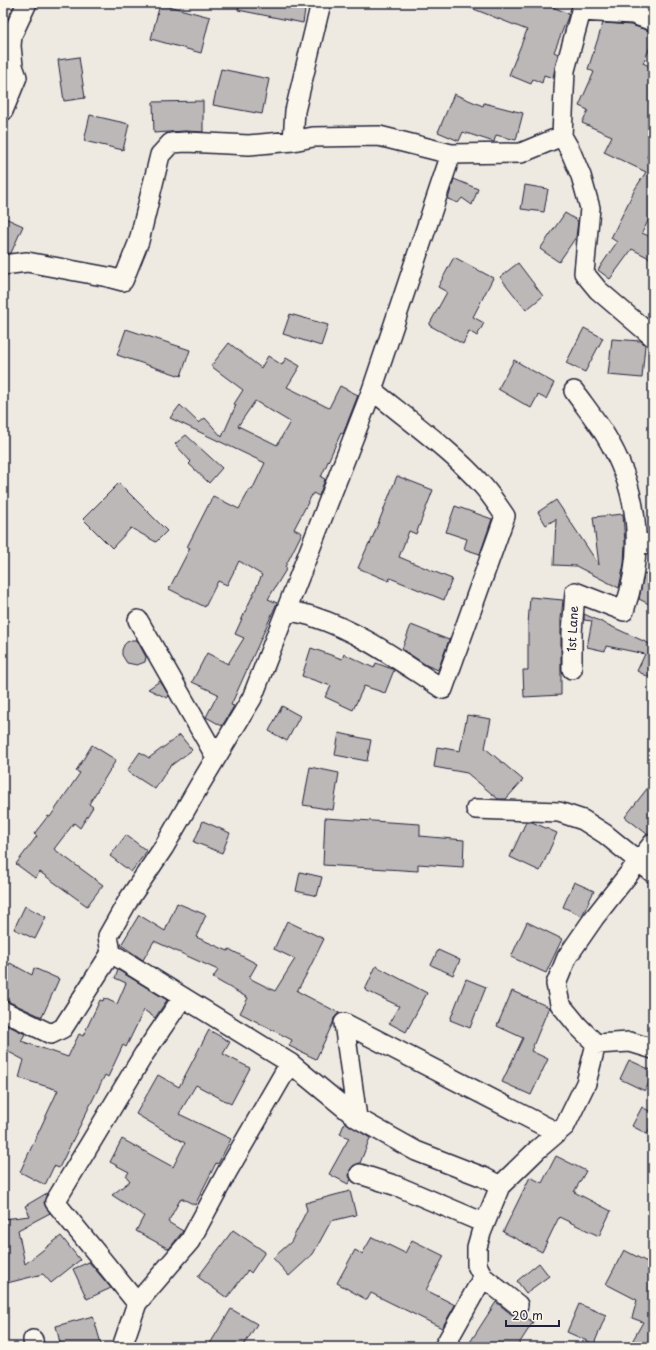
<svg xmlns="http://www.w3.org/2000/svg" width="656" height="1350" viewBox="0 0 656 1350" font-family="'Playpen Sans',sans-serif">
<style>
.building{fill:#bcb8b8;stroke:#22223b;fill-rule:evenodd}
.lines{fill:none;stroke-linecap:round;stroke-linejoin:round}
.minor-casing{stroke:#22223b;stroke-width:22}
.minor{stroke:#fbf7ec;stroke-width:19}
.labels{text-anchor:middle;stroke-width:3;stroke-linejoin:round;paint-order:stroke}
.street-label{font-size:12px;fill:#22223b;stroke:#fbf7ec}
</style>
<rect width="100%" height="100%" fill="#eeeae2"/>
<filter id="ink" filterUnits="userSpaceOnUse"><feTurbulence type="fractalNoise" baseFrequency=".025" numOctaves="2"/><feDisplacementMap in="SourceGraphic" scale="8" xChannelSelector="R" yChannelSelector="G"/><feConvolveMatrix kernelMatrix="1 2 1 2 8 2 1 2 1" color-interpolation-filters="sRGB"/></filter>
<g filter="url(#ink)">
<path class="building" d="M239 3H306L303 23 238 10Z
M461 3H544L569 14 554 52 558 54 553 78 544 75 542 83 533 79 531 84 509 75 527 30 461 4Z
M160 4 210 17 201 53 151 39Z
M603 23 631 25 653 32V41L643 63 653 68V145L647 157 653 160V211L642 233 653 238V260L632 249 610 279 598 270 617 242 611 238 635 189 646 172 604 152 612 136 582 123 588 110 579 106 594 72 588 69Z
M79 57 85 98 64 101 58 60Z
M221 69 269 79 262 114 213 105Z
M454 94 483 106 484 103 523 113 516 140 496 135 494 142 463 132 459 141 438 132Z
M203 101V132L185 131 154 133 153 102Z
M90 115 129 124 123 150 84 141Z
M454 179 478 189 472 205 462 198 458 203 448 199Z
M525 185 548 189 544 212 521 209Z
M565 213 578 221 576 237 559 262 540 249Z
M3 217 23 226 11 253 3 254Z
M454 257 493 278 473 317 484 323 477 336 469 331 463 344 429 325 447 292 438 287Z
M518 263 543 296 526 310 500 277Z
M290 314 328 325 321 346 283 334Z
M584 328 603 338 585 372 566 363Z
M126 329 190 350 181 376 117 355Z
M612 339 641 341 645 345 642 378 608 375Z
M229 343 261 368 268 356 282 365 286 358 300 366 287 387 329 408 340 386 358 395 343 434 341 433 321 477 325 479 319 496 313 493 294 529 302 533 285 567 287 568 268 599 277 603 231 705 234 706 222 726 206 717 218 694 192 682 207 653 228 664 244 638 235 634 262 575 239 561 227 585 218 581 205 607 169 589 190 548 187 547 213 496 239 509 250 489 252 490 265 463 170 418 180 405 199 423 205 418 222 437 236 405 234 404 243 390 211 366ZM255 401 290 422 277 445 238 426Z
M514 360 554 383 546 399 538 395 531 408 498 389Z
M186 435 222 468 209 483 189 464 191 462 175 444Z
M397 476 433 490 416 534 409 531 399 557 452 579 444 600 390 578 389 581 358 568 369 543 370 544Z
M119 483 167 531 156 542 131 528 112 548 83 519Z
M556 500 599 565 593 517 623 514 625 543 624 564 619 588 576 566 554 565 556 519 546 525 538 512Z
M455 506 492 519 480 554 464 549 467 539 446 532Z
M644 573 653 575V606L639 599Z
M530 597 563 600 561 619V695L524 697 523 670H528V625Z
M584 614 650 644 653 637V679L637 671 645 654 606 646 605 651 587 647 592 621 584 620Z
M411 625 449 640 438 670 426 665 402 649Z
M132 640H137L146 657 145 662 137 665 127 663 122 655V650L124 645 127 642Z
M311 648 342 659 344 654 374 668 376 663 392 669 394 670 385 693 364 686 353 710 325 697 331 686 302 676Z
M160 681 169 696 167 698 148 689Z
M282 706 300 716 287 741 269 731Z
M467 715 491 719 485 748 523 780 506 799H498L467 773 434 767 437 747 460 751Z
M339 733 371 740 367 761 335 755Z
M180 735 192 750 169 767 155 789 127 771 140 752 149 758Z
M92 745 116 760 89 804 93 807 80 828 74 823 54 849 103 885 87 906 40 872 35 878 16 864 37 836 34 834 48 816 50 817 80 773 76 771Z
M310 767 339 773 333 810 303 805Z
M653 781V832L647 834 625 817Z
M325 818 420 824V836L464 840 463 867 418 864V871L323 865Z
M203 821 230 833 222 853 194 842Z
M526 822H532L557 833 540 871 510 857Z
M126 835 147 851 131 872 110 856Z
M300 872 322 877 317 896 296 891Z
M574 882 594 891 582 916 563 907Z
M177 903 206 915 196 937 228 951 229 949 257 964 249 978 275 991 295 959 274 949 287 921 324 939 305 977 297 991 339 1013 334 1018 333 1023 316 1059 289 1046 292 1040 240 1013 248 998 213 978 218 970 154 941 143 960 121 945 139 915 165 931Z
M25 906 46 917 35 939 14 929Z
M527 922 562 939 546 973 511 957Z
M438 950 460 960 453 975 431 965Z
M10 963 32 975 34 968 59 979 42 1017 3 999V975Z
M376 966 427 993 406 1032 389 1023 399 1006 365 990Z
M118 970 167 1000 155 1018 144 1010 126 1047 123 1045 108 1077 105 1075 59 1168 54 1166 45 1185 20 1172 58 1090 19 1078 24 1060 3 1049V1023L25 1034 21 1041 68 1057 79 1034 83 1036 100 1000 103 1001 104 998 117 1004 126 983 115 978Z
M466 979 486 987 470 1028 450 1020Z
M512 991 549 1007 531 1051 548 1059 531 1095 502 1082 523 1038 497 1026Z
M209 1030 230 1042 223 1054 250 1068 231 1104 196 1085 179 1114 231 1139 218 1164 216 1163 195 1205 181 1198 168 1222 183 1231 169 1249 136 1231 144 1216 112 1195 130 1181 126 1176 129 1172 110 1162 122 1139 173 1167 185 1143 136 1114 158 1075 179 1087Z
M629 1060 653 1071V1074L645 1091 620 1079Z
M642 1107 653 1113V1123L647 1134 632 1126Z
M345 1122 370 1138 360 1163 353 1166 350 1170 349 1176 351 1180 348 1184 329 1174 349 1138 340 1134Z
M556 1156 586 1171 574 1192 611 1211 599 1236 559 1217 542 1252 503 1232 530 1177 542 1183Z
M350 1191 356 1215 331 1221 313 1254 289 1276 273 1258 291 1242 307 1210 305 1203Z
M47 1193 44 1203 50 1213 18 1230 25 1264 61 1236 80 1260 51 1283 43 1274 3 1284V1282L6 1280 3 1270V1219L30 1216 25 1206Z
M233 1230 265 1252 251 1273 248 1270 227 1298 198 1277Z
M372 1237 405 1253 412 1240 444 1256 426 1290 455 1305 442 1328 371 1293 367 1300 337 1283 355 1250 362 1254Z
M624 1250 653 1265V1347H629L643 1322 632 1318 637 1300 606 1284Z
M89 1262 111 1288 87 1299 73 1269Z
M539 1263 549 1276 526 1293 517 1281Z
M496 1302 511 1314 517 1316 522 1315 533 1322 517 1347H467Z
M579 1304 606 1315 594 1344 567 1332Z
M231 1309 257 1324 243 1347H208Z
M93 1316 102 1347H61L56 1326Z"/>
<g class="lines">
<defs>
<path id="minor" d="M587 3 581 11 565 70 562 136 570 150 581 176 590 208 584 273 598 290 653 337
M581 11 633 14 653 21
M3 62 13 66 17 77 3 111
M13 66 11 46 12 35 27 3
M293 141 295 111 321 3
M3 265 27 262 108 277 123 281 139 241 160 155 171 143 186 142 249 145 293 141 313 137 379 136 451 154
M636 542 653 544
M290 611C298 613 307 614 314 617 361 632 402 663 443 689L505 516C498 506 491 495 483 486 451 450 410 421 372 390
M138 620 216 757
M572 669V633L575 592 624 611C645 550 639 489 604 433 595 419 584 405 574 391
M476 809 559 812 583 820 605 834 653 873
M653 843 594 918 567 957 556 984 560 1004 578 1026 596 1044 630 1042 653 1049
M183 997 144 1054 55 1202 137 1303 190 1241 227 1172 290 1063
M3 1011 51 1034 63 1028 111 953
M357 1118 344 1023 556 1132
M360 1174 397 1186 484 1223
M500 1186 483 1177 416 1151 357 1118 290 1063 111 953 108 936 129 899 164 847 199 786 252 698 372 390 451 154 521 153 562 136
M518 1305 483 1277 477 1265V1247L481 1233 500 1186 537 1150 565 1126 586 1083 596 1044
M33 1340 34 1347
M122 1347 137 1303
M444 1347 483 1277"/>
</defs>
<use href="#minor" class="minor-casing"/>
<use href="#minor" class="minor"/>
</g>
</g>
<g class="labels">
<g class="street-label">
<text transform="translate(573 629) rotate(-87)" y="4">1st Lane</text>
</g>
</g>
<rect width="656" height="1350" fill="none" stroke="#fbf7ec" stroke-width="16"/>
<rect x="8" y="8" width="640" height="1334" fill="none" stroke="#22223b" stroke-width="1.5" filter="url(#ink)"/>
<path d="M506 1320v6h53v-6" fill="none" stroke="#22223b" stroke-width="2"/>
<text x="512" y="1320" font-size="12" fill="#22223b" stroke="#fbf7ec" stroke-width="3" paint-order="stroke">20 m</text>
</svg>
